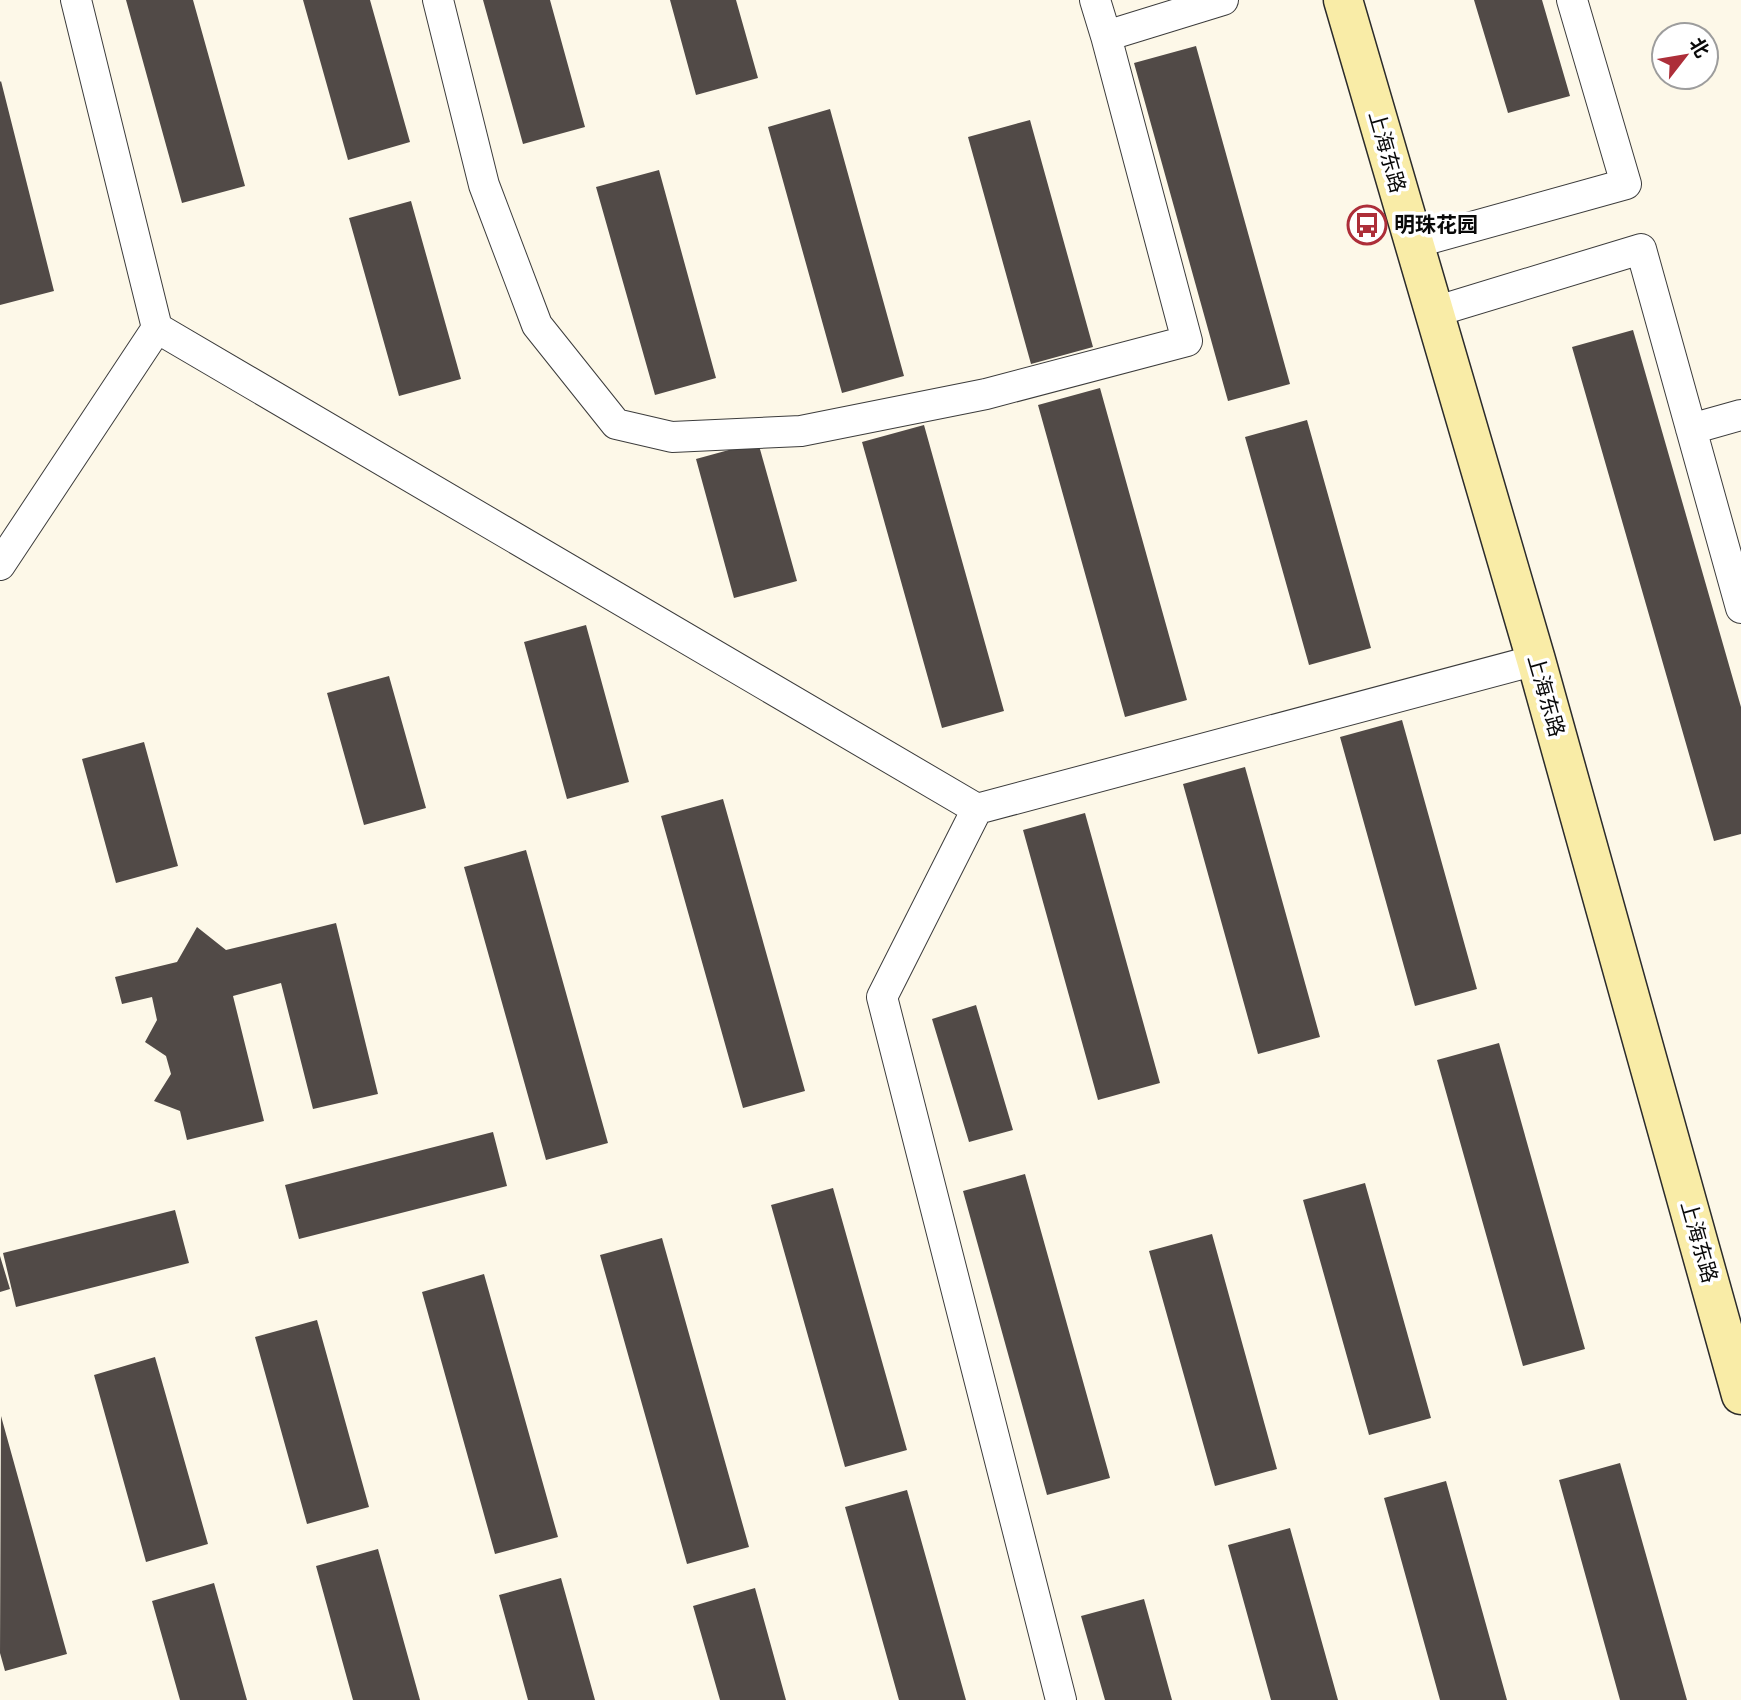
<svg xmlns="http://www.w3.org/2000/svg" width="1741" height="1700" viewBox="0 0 1741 1700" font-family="'Source Serif 4','Noto Sans SC',serif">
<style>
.building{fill:#514a47}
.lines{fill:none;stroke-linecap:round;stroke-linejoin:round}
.street-casing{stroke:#3c3c3c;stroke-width:32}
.secondary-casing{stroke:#2b2b2b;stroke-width:41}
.street{stroke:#fff;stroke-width:30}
.secondary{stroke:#f9eca7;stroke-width:38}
.labels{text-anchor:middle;stroke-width:7;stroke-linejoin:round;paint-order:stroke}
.street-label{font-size:21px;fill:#090909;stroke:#fff}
.poi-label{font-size:21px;font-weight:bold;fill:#090909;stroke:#fff;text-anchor:start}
</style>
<rect width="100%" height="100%" fill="#fdf8e8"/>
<path class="building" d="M126 0H193L245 186 182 203Z
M303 0H370L410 142 348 160Z
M483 0H550L585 127 523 144Z
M670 0H736L758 78 696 95Z
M1474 0H1542L1570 96 1508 113Z
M1196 46 1290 384 1228 401 1134 63Z
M1 81 54 291 0 305V82Z
M830 109 904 376 842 393 768 127Z
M1030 120 1093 347 1031 364 968 137Z
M659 170 716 378 655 395 596 187Z
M411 201 461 379 399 396 349 218Z
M1633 330 1741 707V834L1714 841 1572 347Z
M1100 388 1187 700 1125 717 1038 405Z
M1307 420 1371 648 1309 665 1245 437Z
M924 425 1004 711 942 728 862 442Z
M758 442 797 581 734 598 696 459Z
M586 625 629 782 567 799 524 642Z
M389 676 426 808 364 825 327 693Z
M1402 720 1477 989 1415 1006 1340 737Z
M144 742 178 866 116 883 82 759Z
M1245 767 1320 1037 1258 1054 1183 784Z
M723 799 805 1091 743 1108 661 816Z
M1085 813 1160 1083 1098 1100 1023 830Z
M526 850 608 1143 546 1160 464 867Z
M336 923 378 1094 313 1109 281 983 233 996 264 1121 187 1140 180 1111 154 1101 171 1074 166 1056 145 1042 157 1020 152 997 122 1004 115 977 177 962 197 927 226 950Z
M976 1005 1013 1130 969 1142 932 1019Z
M1499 1043 1585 1349 1523 1366 1437 1060Z
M493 1132 507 1186 299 1239 285 1185Z
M1025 1174 1110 1478 1047 1495 963 1191Z
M1365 1183 1431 1418 1369 1435 1303 1200Z
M833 1188 907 1450 845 1467 771 1205Z
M175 1210 189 1263 16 1307 3 1253Z
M1212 1234 1277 1469 1215 1486 1149 1251Z
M662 1238 749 1547 687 1564 600 1255Z
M0 1256 10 1289 0 1292Z
M484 1274 558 1537 495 1554 422 1292Z
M317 1320 369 1507 307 1524 255 1337Z
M155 1357 208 1544 146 1562 94 1375Z
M1 1416 67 1654 5 1671 0 1653Z
M1620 1463 1687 1700H1620L1559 1480Z
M1446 1481 1507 1700H1440L1384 1498Z
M907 1490 966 1700H899L845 1507Z
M1290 1528 1338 1700H1271L1228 1545Z
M378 1549 420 1700H353L316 1566Z
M561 1578 595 1700H528L499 1595Z
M214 1583 247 1700H180L152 1601Z
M755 1588 786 1700H720L693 1606Z
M1144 1599 1172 1700H1105L1081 1616Z"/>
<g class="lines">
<defs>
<path id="street" d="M76 0 157 328
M438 0 484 185 537 325 616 424 672 437 801 431 986 394 1187 341 1106 36
M1095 0 1106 36 1223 0
M1414 243 1626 184 1572 0
M1434 312 1641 249 1741 608
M1691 429 1741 415
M0 565 157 328 977 809 1536 660
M977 809 882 997 1061 1700"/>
<path id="secondary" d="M1343 0 1536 660 1741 1395"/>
</defs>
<use href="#street" class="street-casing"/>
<use href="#secondary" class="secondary-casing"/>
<use href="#street" class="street"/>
<use href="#secondary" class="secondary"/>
</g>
<defs>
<symbol id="bus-ring" viewBox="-11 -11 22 22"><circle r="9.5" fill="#fff" stroke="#ad2e39" stroke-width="1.5"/><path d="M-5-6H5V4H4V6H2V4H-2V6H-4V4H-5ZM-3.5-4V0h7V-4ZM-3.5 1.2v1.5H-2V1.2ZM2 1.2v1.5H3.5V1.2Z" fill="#ad2e39"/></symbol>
</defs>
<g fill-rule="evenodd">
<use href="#bus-ring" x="1345" y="203" width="44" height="44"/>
</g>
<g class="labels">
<g class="street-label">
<text transform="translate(1387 152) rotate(74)" y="7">上海东路</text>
<text transform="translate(1546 696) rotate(74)" y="7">上海东路</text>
<text transform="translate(1699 1242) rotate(74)" y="7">上海东路</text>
</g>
<g class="poi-label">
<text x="1394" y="232">明珠花园</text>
</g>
</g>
<g transform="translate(1685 56) rotate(59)"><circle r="33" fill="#ffffff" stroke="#9d9d9d" stroke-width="2"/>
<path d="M0-5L12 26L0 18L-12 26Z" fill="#ad2e39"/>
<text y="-10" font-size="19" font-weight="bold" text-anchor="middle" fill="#090909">北</text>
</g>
</svg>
